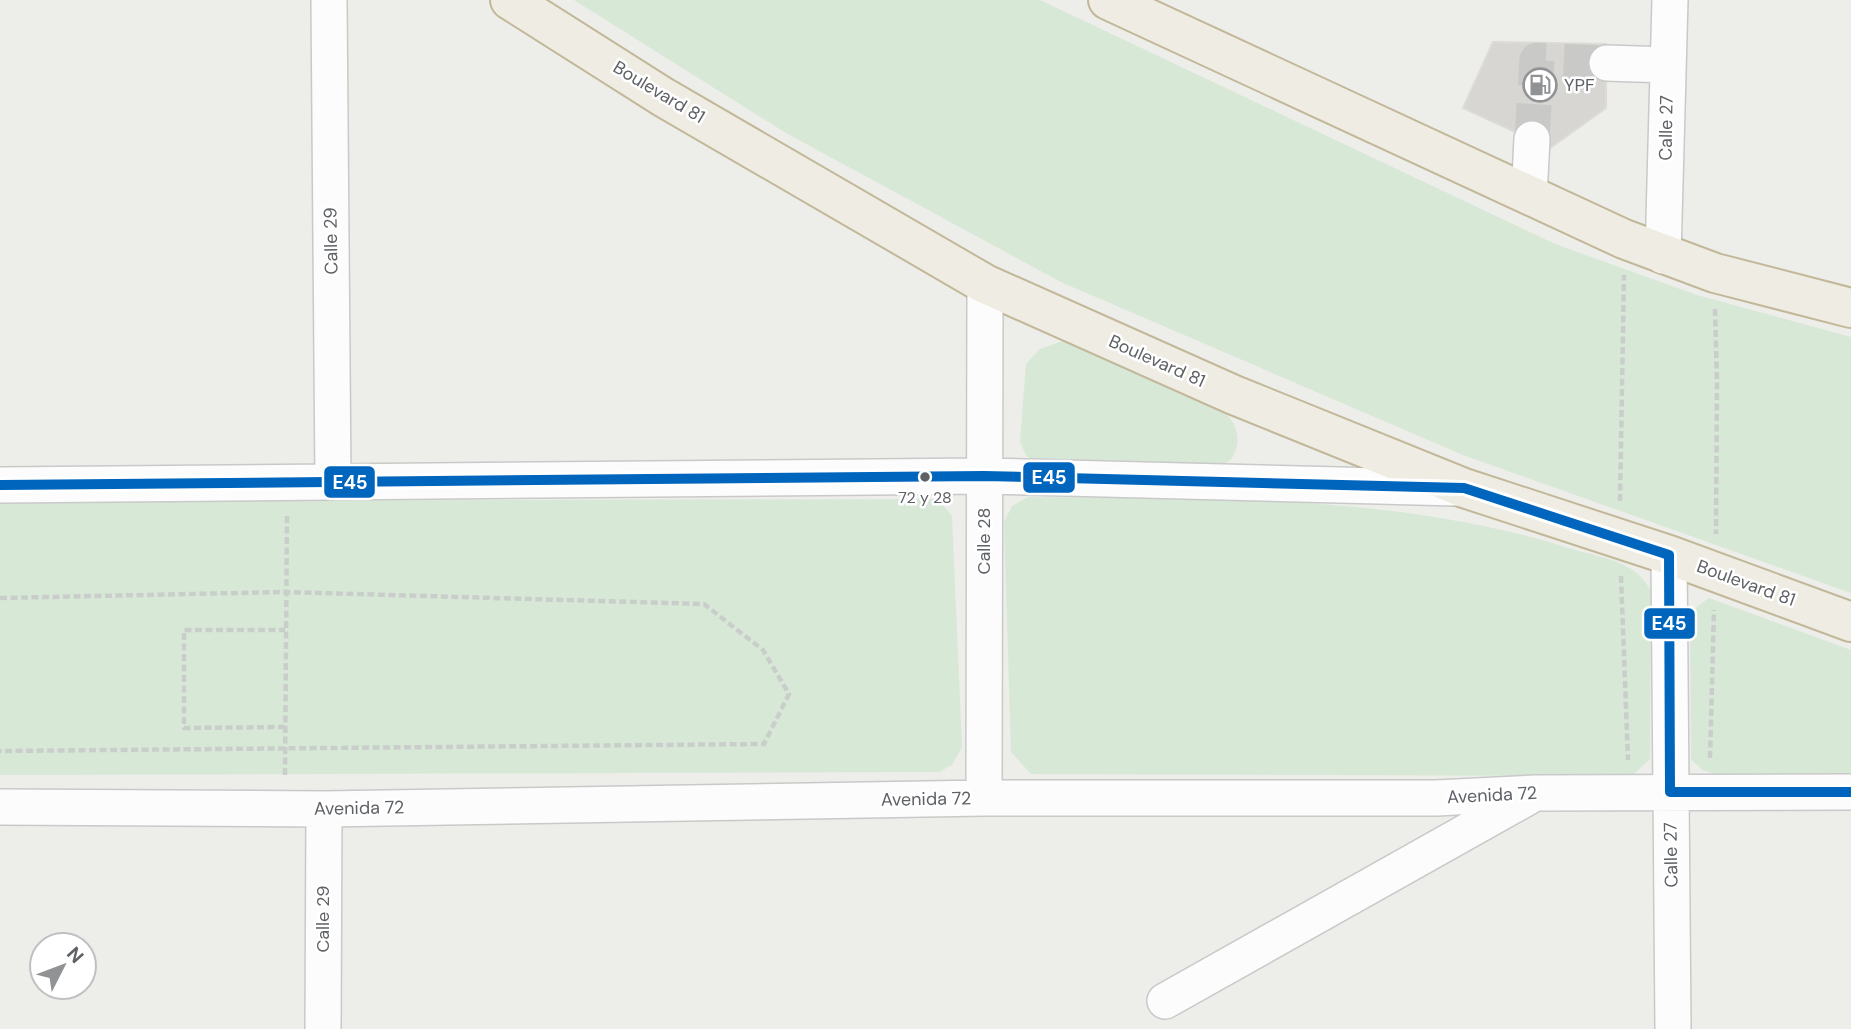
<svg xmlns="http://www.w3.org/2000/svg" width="1851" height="1029" viewBox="0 0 1851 1029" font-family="'DM Sans',sans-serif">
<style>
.green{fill:#d7e8d7}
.building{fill:#d7d6d3;stroke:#dcdbd8;stroke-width:2}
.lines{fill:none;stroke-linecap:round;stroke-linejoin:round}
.minor-tunnel{stroke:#c9cac8;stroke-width:35;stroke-dasharray:35 18;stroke-linecap:butt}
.minor-casing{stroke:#c9c9c9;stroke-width:38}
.highway-casing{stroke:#c2b899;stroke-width:42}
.path{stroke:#c9cecb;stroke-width:4.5;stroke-dasharray:7 3.5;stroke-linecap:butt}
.minor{stroke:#fcfcfc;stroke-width:35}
.highway{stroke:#efede3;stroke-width:38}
.bus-1-casing{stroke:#fff;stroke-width:16}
.bus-1{stroke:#0065bd;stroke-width:10}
.bus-dot{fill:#5e6165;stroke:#fff;stroke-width:2.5}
.labels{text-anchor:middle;stroke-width:5;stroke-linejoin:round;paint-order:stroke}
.bus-label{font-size:16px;fill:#5e6165;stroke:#fff}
.poi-label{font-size:18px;fill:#5e6165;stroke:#fff;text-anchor:start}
.street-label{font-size:18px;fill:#5e6165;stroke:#fff}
.line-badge{stroke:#fff;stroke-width:2.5}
.badge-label{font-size:19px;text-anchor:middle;font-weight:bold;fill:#fff}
</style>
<rect width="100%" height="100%" fill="#edede9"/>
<path class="green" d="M574 0H1040L1555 244 1697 295 1851 337V593L1463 455 1061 282 786 133Z
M1063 341 1227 415C1238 426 1242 445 1231 459 1227 463 1220 466 1215 469L1041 468 1026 455 1020 442 1026 364 1040 349Z
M1028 497C1211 499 1391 493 1569 548 1591 555 1620 559 1638 574 1643 578 1647 585 1651 590L1650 759 1632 776 1031 774 1011 752 1004 522 1012 506Z
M938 499 952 516 962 747 952 765 939 772 0 775V501Z
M1709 598 1851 650V776L1719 775 1703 770 1691 760 1690 618 1698 606Z"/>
<path class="building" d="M1493 42 1606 44V108L1550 148 1463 108Z"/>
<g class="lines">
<path class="minor-tunnel" d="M1532 139 1537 60 1607 63"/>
<defs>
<path id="minor" d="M329 0 333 482
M1607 63 1668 65
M1529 196 1532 139
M1663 256 1670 0
M0 485 984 476 1457 488
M1669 555 1673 1029
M984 798 985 284
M0 807 324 809 984 798H1436L1536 793 1851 792
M1165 1001 1530 796
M323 1029 324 809"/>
<path id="highway" d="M510 0 663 97 985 284 1234 395 1464 488 1669 555 1851 622
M1108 0 1624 239 1715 273 1851 308"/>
</defs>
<use href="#minor" class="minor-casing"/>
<use href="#highway" class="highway-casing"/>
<path class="path" d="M1715 309 1717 381 1716 534
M1620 501 1624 275
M1621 576 1628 760
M0 598 285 592 704 604 763 650 789 694 764 744 0 751
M285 727 184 728V630H285
M1710 758 1714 610
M285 775 287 514"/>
<use href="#minor" class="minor"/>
<use href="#highway" class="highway"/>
<defs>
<path id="bus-1" d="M0 485 984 476 1464 488 1669 555 1670 792H1851"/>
</defs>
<use href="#bus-1" class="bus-1-casing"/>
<use href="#bus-1" class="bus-1"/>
</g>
<defs>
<symbol id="fuel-ring" viewBox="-11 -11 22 22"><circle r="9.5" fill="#fff" stroke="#909293" stroke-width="1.5"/><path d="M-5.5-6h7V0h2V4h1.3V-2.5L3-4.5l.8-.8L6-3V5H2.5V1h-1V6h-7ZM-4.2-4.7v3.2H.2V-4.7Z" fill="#909293"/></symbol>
</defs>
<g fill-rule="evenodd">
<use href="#fuel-ring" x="1521" y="66" width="38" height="38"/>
</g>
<circle class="bus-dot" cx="925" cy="477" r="6"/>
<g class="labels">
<g class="bus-label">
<text x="925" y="503">72 y 28</text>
</g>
<g class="poi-label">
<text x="1564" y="91">YPF</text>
</g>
<g class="street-label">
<text transform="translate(659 92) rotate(31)" y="6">Boulevard 81</text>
<text transform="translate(1666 128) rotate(-89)" y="6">Calle 27</text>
<text transform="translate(331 241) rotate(-91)" y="6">Calle 29</text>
<text transform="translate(1157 361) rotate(24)" y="6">Boulevard 81</text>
<text transform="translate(984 541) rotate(-90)" y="6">Calle 28</text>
<text transform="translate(1746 583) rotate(20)" y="6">Boulevard 81</text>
<text transform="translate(1492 795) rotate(-3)" y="6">Avenida 72</text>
<text transform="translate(926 799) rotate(-1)" y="6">Avenida 72</text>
<text transform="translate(359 808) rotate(-1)" y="6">Avenida 72</text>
<text transform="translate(1671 855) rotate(-91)" y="6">Calle 27</text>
<text transform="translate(323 919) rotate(-90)" y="6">Calle 29</text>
</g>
</g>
<g class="line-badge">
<rect x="1022" y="461" width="54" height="33" rx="7" fill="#0065bd"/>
<rect x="323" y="465" width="53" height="34" rx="7" fill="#0065bd"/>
<rect x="1643" y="607" width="53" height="33" rx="7" fill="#0065bd"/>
</g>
<g class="badge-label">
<text x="1049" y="484">E45</text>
<text x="350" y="489">E45</text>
<text x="1669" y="630">E45</text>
</g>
<g transform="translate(63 966) rotate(48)"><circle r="33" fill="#ffffff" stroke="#bfc0c1" stroke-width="2"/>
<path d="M0-5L12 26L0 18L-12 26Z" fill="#909293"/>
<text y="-10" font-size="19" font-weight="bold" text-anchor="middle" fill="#5e6165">N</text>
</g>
</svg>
